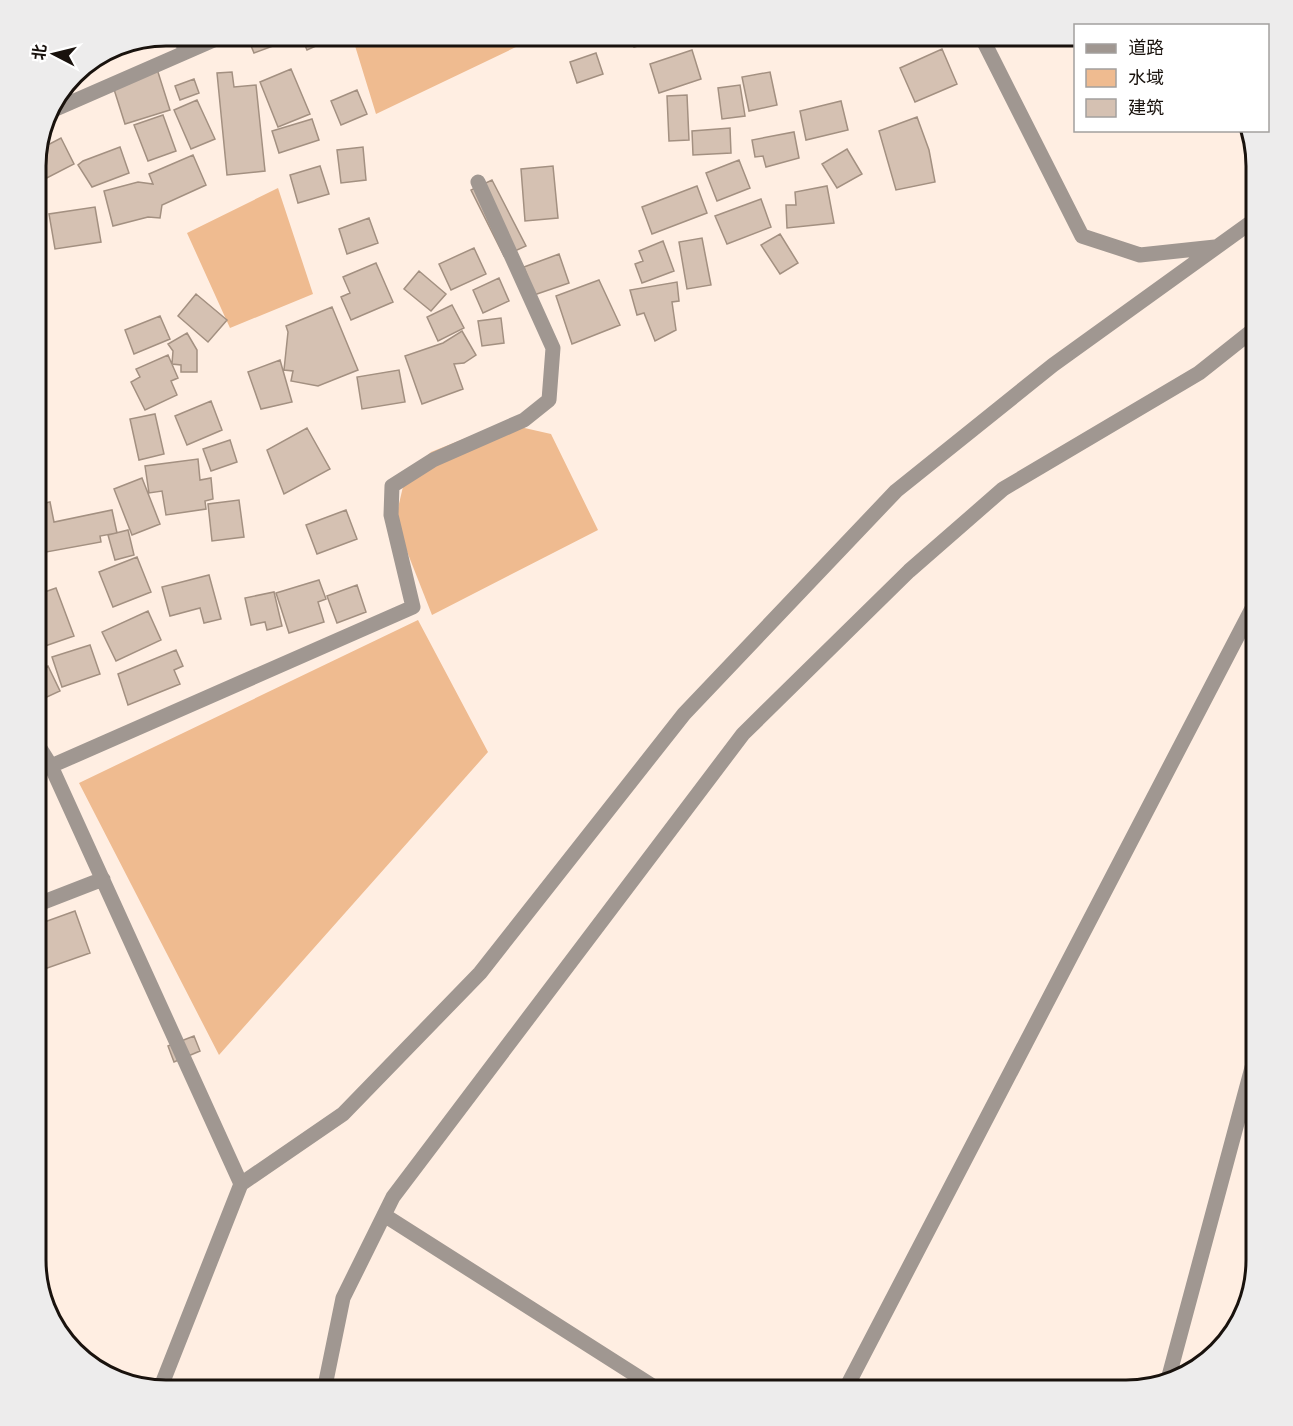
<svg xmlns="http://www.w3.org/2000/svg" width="1293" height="1426" viewBox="0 0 1293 1426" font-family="'Alegreya Sans','Noto Sans SC',sans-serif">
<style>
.water{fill:#efbb90}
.building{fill:#d5c1b2;stroke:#a39081;stroke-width:1.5}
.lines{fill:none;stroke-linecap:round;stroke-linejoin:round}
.minor{stroke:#a09791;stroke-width:15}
.rim{fill:none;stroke:#19120d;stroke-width:3}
</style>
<rect width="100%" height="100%" fill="#ffeee2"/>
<path class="water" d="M352 36H539L376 114Z
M278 188 313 294 230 328 187 233Z
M503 423 551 434 598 530 432 615 395 521 405 478 431 452Z
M418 620 488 752 219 1055 79 783Z"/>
<path class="building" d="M247 36H278L281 43 254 53Z
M301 36H338L307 50Z
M631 36H657L659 40 634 47Z
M942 49 957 84 915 102 900 68Z
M692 50 701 79 659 93 650 64Z
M596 53 603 74 577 83 570 62Z
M157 69 170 110 125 124 112 83Z
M291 69 310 114 278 127 260 82Z
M232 72 234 87 256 85 265 171 227 175 217 73Z
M770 72 777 105 749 111 742 77Z
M194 79 199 93 180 100 175 86Z
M740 85 745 116 722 119 718 88Z
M357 90 367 114 341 125 331 101Z
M687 95 689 140 669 141 667 96Z
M197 100 215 139 191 149 174 110Z
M841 101 848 130 806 140 800 111Z
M163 115 176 151 148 161 134 125Z
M917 117 929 150 935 182 896 190 879 131Z
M312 119 319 140 279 153 272 131Z
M730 128 731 153 693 155 692 131Z
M794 132 799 158 766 167 763 156 755 157 752 140Z
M61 138 74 164 39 182 36 177 38 150Z
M120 147 129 173 92 187 78 165 83 161Z
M363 147 366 180 341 183 337 150Z
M847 149 862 174 837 188 822 164Z
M193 155 206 185 162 205 160 218 148 217 113 226 104 191 138 182 153 184 149 174Z
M739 160 750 188 717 201 706 173Z
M320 166 329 194 298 203 290 175Z
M553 166 558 218 525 221 521 169Z
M492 180 526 246 504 256 471 190Z
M697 186 707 213 652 234 642 207Z
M827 186 834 223 787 228 786 205H796L795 192Z
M761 199 771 227 727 244 715 216Z
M95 207 101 242 55 249 49 214Z
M369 218 378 243 347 254 339 229Z
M780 234 798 263 780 274 761 245Z
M702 238 711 285 687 289 679 242Z
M663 241 674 271 642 283 635 264 643 261 639 251Z
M474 248 486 274 451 290 439 264Z
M559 254 569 283 534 295 524 267Z
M376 263 393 302 351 320 341 297 350 293 343 277Z
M419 271 446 294 431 311 404 289Z
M499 278 509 301 483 313 473 290Z
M599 280 620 325 572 344 556 296Z
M677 282 679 301 672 302 676 330 655 341 644 313 637 315 630 290Z
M196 294 227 320 208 342 178 316Z
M452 305 464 328 438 341 427 317Z
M332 307 358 370 318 386 291 381 293 371 284 370 288 332 286 326Z
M160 316 170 339 134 354 125 330Z
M501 318 504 343 482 346 478 321Z
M462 331 476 355 464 363 454 364 463 389 422 404 405 356 443 343Z
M187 333 197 350V372H181V365L172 364 173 351 168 344Z
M168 355 178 378 171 381 177 395 145 410 131 382 140 377 136 369Z
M280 360 292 402 261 409 248 372Z
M399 370 405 402 362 409 357 377Z
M211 401 222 430 187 445 175 416Z
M155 414 164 454 139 460 130 419Z
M307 428 330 469 284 494 267 450Z
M230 440 237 462 211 471 203 449Z
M198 459 200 480 211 478 213 499 205 501 206 509 166 515 162 491 149 493 145 466Z
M142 478 160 524 132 535 114 489Z
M239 500 244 537 212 541 208 504Z
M50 502 54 522 112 510 117 533 100 536 101 542 41 553 36 528V505Z
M346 510 357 539 317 554 306 525Z
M128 530 134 555 115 560 108 535Z
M137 557 151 592 113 607 99 572Z
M209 575 221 619 204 623 200 608 170 616 162 587Z
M319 580 326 599 318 602 324 622 289 633 276 593Z
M357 585 366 612 337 623 327 596Z
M56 588 74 636 45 646 36 612V595Z
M274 592 282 626 267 630 265 622 251 625 245 598Z
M148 611 161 640 116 661 102 632Z
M90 645 100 674 62 687 52 657Z
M176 650 183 666 174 670 180 684 128 705 118 674Z
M48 666 60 691 36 702V671Z
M75 911 90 953 36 972V925Z
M194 1036 200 1051 174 1062 168 1046Z"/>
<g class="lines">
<path class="minor" d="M180 36 186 52
M981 36 1082 236 1140 255 1215 247
M49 112 223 36
M36 742 51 766 241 1184
M51 766 413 607 391 515 392 486 433 460 524 420 549 400 553 348 478 182
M36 905 103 879
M384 1215 659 1390
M1169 1376 1257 1049
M160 1389 241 1184 343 1114 480 973 684 714 896 491 1053 365 1257 218
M327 1390 326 1381 343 1298 393 1197 743 734 909 571 1003 489 1199 373 1257 327
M845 1390 1257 599"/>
</g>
<path d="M0 0H1293V1426H0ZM166 46H1126A120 120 0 0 1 1246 166V1260A120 120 0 0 1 1126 1380H166A120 120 0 0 1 46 1260V166A120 120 0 0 1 166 46Z" fill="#edecec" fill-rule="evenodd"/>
<path class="rim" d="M166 46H1126A120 120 0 0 1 1246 166V1260A120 120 0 0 1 1126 1380H166A120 120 0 0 1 46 1260V166A120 120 0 0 1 166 46Z"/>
<rect x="1074" y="24" width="195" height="108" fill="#ffffff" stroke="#a3a09e" stroke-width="1.5"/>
<rect x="1086" y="44" width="30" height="9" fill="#a09791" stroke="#a3a09e" stroke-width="1.5"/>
<text x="1128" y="54" font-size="18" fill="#19120d">道路</text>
<rect x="1086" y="69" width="30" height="18" fill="#efbb90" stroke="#a3a09e" stroke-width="1.5"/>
<text x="1128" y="84" font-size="18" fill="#19120d">水域</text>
<rect x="1086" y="99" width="30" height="18" fill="#d5c1b2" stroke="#a3a09e" stroke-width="1.5"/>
<text x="1128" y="114" font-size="18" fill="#19120d">建筑</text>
<g transform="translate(54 54) rotate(277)" stroke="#ffffff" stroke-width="4.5" paint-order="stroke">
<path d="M0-4.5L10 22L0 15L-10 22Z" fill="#19120d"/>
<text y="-9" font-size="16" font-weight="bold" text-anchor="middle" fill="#19120d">北</text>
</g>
</svg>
